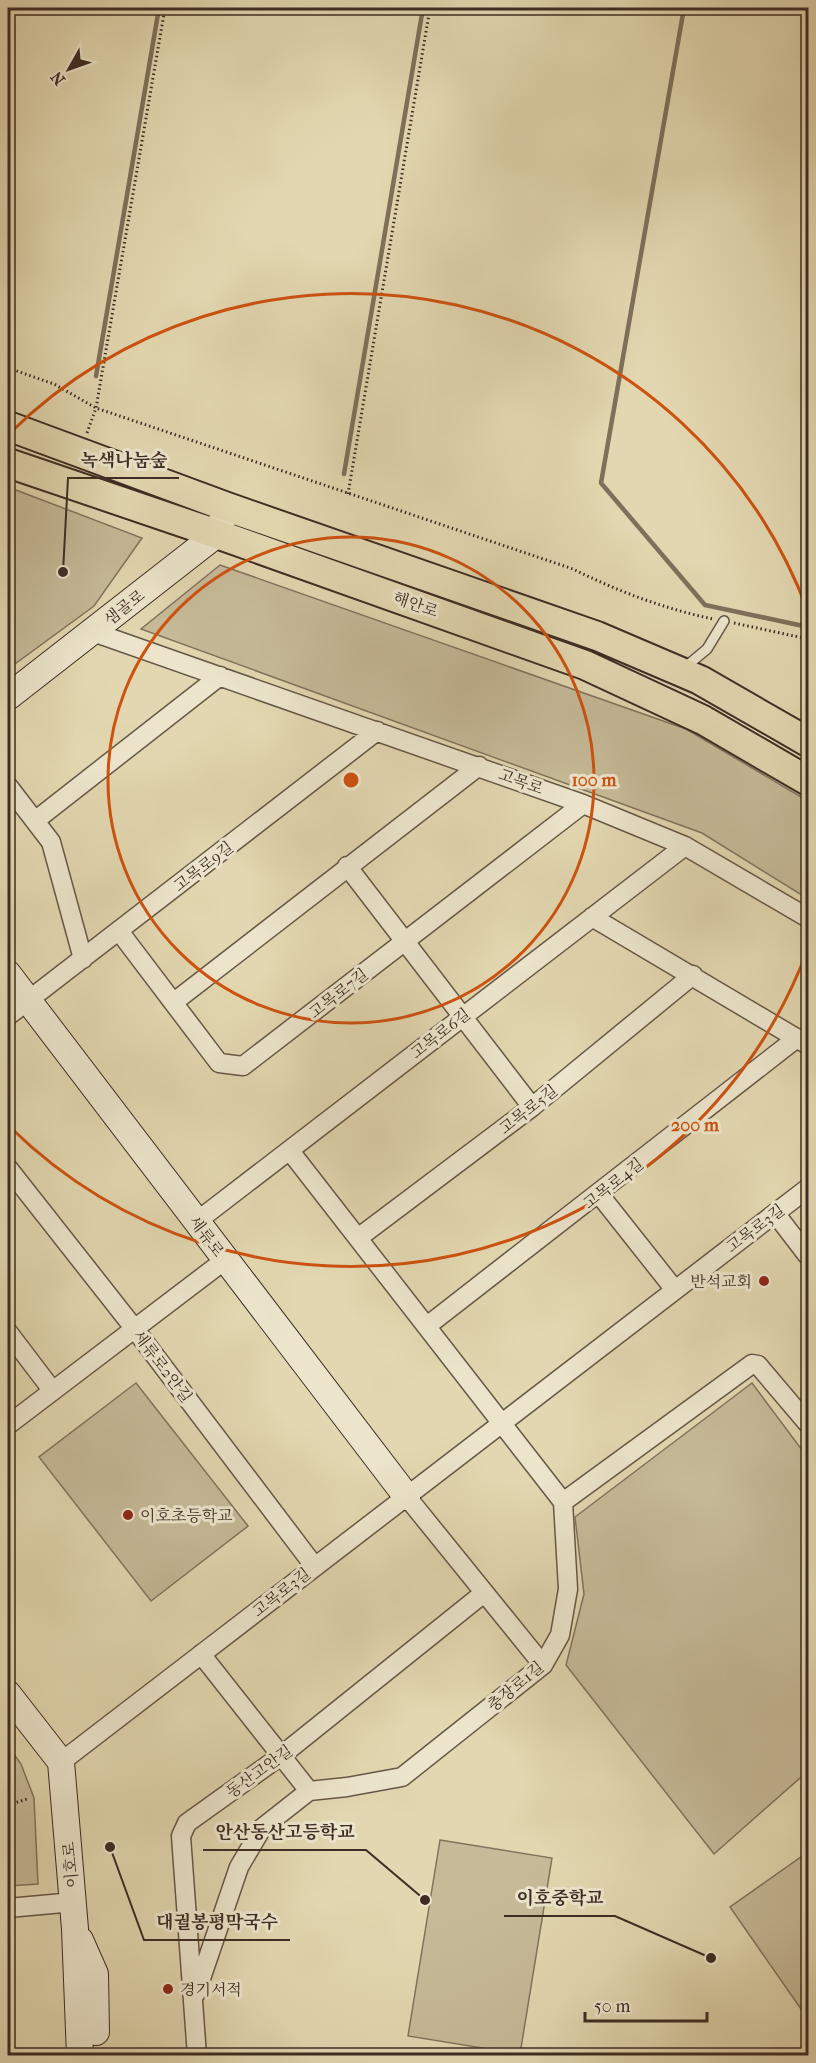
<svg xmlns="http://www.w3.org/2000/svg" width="816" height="2063" viewBox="0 0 816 2063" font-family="'IM FELL French Canon','Noto Serif KR',serif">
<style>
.green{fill:#c6ba98;stroke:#82735e;stroke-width:1.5}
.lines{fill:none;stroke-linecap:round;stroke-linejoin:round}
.stream{stroke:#7f705b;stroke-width:4.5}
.lane-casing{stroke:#675747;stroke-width:12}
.street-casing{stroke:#675747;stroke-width:21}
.secondary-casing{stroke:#3e2c24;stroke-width:28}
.primary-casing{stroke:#3e2c24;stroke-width:32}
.path{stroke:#3e2c24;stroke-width:3;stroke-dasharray:1.5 3;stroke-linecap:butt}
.lane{stroke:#ece5cc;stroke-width:9}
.street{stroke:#ece5cc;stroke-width:18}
.secondary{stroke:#ece5cc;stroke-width:26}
.primary{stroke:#e2d7b0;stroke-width:28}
.ring{fill:none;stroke:#ce5210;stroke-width:3}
.poi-dot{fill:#8f2418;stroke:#ece5cc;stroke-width:2}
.labels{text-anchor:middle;stroke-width:6;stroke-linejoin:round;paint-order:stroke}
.street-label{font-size:16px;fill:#3e2c24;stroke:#ece5cc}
.poi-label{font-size:16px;fill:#3e2c24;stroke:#ece5cc;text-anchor:start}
.centre{fill:#ce5210;stroke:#ece5cc;stroke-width:3}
.ring-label{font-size:18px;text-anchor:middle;font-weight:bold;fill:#ce5210;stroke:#ece5cc;stroke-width:6;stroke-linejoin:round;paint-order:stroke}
.leader{fill:none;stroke:#3e2c24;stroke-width:2}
.callout-dot{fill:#3e2c24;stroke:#ece5cc;stroke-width:2}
.callout-label{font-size:18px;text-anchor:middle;font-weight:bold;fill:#3e2c24;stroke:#ece5cc;stroke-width:6;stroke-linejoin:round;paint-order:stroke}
</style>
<rect width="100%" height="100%" fill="#e2d7b0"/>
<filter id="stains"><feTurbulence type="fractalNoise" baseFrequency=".00333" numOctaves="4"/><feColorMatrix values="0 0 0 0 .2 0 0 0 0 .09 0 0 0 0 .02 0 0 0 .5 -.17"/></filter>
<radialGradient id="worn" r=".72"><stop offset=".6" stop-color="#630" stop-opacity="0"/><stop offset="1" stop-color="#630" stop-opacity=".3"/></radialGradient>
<path class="green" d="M8 487 142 538 94 606 8 669Z
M220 565 686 729 808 801V899L702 833 141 629Z
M136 1383 248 1526 151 1601 39 1457Z
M752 1383 808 1458V1771L714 1854 566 1665 584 1594 575 1517Z
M8 1746 21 1764 34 1798 38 1884 8 1886Z
M440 1840 552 1858 520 2054 408 2036Z
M808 1852V2019L730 1907Z"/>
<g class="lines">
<path class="stream" d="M684 8 601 483 705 605 808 627
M96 376 159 8
M344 474 423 8"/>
<defs>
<path id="lane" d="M683 669 707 649 724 621"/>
<path id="street" d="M93 632 583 804 685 846 808 918
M8 786 51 842 83 959
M36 820 220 676
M347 866 532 1107
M592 917 808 1045
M119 931 219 1063 243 1066 583 804
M174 1002 479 766
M8 1016 377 731
M290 1151 563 1502
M8 1168 134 1328 315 1567
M599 1194 675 1290
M775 1213 808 1256
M196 1222 685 846
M358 1238 532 1107 693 975
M427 1326 797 1038
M8 1332 52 1390
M8 1425 225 1260
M407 1497 543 1665
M201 1654 309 1791
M61 1762 808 1188
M309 1791 347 1787 402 1777 543 1665 560 1635 568 1589 563 1502 752 1364 758 1365 808 1424
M8 1908 74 1902
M196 1993 239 1867 262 1828 309 1791
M197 2056 181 1836 187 1823 282 1755 484 1593"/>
<path id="secondary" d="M8 697 217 534 223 518
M8 974 407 1497
M8 1694 61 1762 75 1929 80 2056
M80 1940 95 1974 96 2032"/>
<path id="primary" d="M8 426 227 507 597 636 700 680 808 742
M8 463 217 534 585 665 703 720 808 781"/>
</defs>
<use href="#lane" class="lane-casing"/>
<use href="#street" class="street-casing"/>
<use href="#secondary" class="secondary-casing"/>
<use href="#primary" class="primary-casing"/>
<path class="path" d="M8 368 54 384 96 408 573 569C617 591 665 609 713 619
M87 433 96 408 165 8
M348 494 430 8
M734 623 808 639
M8 1805 27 1799"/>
<use href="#lane" class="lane"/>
<use href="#street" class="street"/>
<use href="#secondary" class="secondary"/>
<use href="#primary" class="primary"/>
</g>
<g class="ring">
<circle cx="351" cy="780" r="243"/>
<path d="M807 951A487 487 0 0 1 10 1127M10 433A487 487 0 0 1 807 609"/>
</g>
<g class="poi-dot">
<circle cx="764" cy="1281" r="6"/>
<circle cx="128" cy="1515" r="6"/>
<circle cx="168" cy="1989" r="6"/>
</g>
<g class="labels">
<g class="street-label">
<text transform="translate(416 604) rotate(19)" y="6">해안로</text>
<text transform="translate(124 607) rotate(-38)" y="6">샘골로</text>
<text transform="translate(521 781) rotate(20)" y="6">고목로</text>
<text transform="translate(203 866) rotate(-38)" y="6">고목로9길</text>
<text transform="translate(338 993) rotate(-38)" y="6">고목로7길</text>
<text transform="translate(440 1033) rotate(-38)" y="6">고목로6길</text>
<text transform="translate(528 1109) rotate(-38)" y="6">고목로5길</text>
<text transform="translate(613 1183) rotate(-38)" y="6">고목로4길</text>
<text transform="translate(755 1228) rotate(-37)" y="6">고목로3길</text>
<text transform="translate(207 1236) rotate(53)" y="6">세류로</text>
<text transform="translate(163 1366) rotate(53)" y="6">세류로2안길</text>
<text transform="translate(281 1592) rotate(-38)" y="6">고목로3길</text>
<text transform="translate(515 1686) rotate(-40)" y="6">충장로1길</text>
<text transform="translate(259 1771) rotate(-36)" y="6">동산고안길</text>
<text transform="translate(70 1865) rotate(-95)" y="6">이호로</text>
</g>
<g class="poi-label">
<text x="752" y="1287" text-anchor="end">반석교회</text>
<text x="140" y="1521">이호초등학교</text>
<text x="180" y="1995">경기서적</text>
</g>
</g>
<circle cx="351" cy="780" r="9" class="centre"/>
<g class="ring-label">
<text x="594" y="786">100 m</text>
<text x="695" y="1131">200 m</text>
</g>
<path class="leader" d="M63 572L68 478H179M425 1900L366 1850H203M711 1958L615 1916H504M110 1847L144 1940H290"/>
<g class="callout-dot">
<circle cx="63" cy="572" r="6"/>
<circle cx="425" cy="1900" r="6"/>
<circle cx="711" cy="1958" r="6"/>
<circle cx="110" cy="1847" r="6"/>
</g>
<g class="callout-label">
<text x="124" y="466">녹색나눔숲</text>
<text x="285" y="1838">안산동산고등학교</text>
<text x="560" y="1904">이호중학교</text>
<text x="217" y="1928">대궐봉평막국수</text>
</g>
<rect width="816" height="2063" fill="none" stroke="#e2d7b0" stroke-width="30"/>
<rect x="9" y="9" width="798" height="2045" fill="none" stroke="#3e2c24" stroke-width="3"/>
<rect x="15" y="15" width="786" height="2033" fill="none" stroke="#3e2c24" stroke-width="1.5"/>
<g transform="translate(69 69) rotate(230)" stroke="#ece5cc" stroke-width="4.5" paint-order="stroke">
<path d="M0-4.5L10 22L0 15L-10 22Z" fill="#3e2c24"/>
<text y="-9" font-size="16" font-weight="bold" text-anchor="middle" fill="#3e2c24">N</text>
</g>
<path d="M585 2012v9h122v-9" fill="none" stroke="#3e2c24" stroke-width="3"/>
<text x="594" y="2012" font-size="18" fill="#3e2c24" stroke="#ece5cc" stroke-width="4.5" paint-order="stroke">50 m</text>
<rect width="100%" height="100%" filter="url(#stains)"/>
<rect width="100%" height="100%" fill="url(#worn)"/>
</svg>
